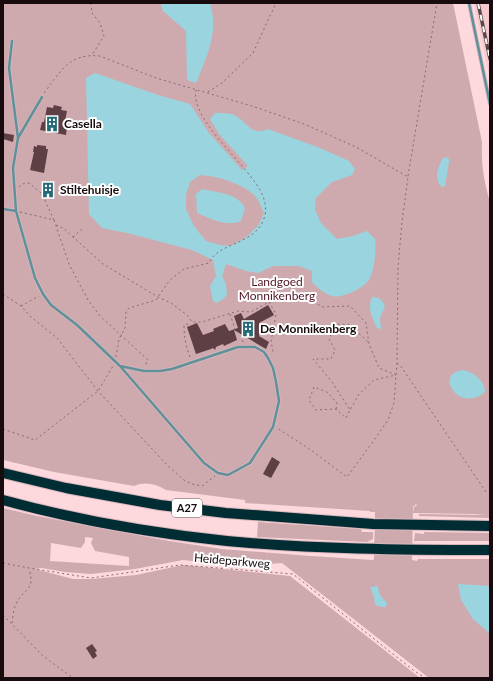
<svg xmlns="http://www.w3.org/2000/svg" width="493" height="681" viewBox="0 0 493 681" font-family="Lato,sans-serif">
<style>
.built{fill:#f7cad0}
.green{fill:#ceaaaf;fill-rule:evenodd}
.water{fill:#9ad4df;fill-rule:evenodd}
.building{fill:#5d3f44}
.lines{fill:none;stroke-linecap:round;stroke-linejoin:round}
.lane-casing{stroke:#d8b7bc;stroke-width:4}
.highway-casing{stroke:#d8b7bc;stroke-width:12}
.path{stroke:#836b6f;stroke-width:1;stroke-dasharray:2 3;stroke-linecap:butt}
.lane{stroke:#60919a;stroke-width:2.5}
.highway{stroke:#002c33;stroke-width:10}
.rail-casing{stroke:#5a474a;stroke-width:3.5}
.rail{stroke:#fff;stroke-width:2;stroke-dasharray:6;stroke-linecap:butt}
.labels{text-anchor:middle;stroke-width:4;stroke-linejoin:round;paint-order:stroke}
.shield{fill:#fff;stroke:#5d5456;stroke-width:1}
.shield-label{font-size:11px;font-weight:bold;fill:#170b0d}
.poi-label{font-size:12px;font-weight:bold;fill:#170b0d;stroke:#fff;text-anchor:start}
.park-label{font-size:12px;fill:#521524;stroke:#fff}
.street-label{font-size:12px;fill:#170b0d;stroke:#fff}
</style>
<rect width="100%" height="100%" fill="#fdd8dd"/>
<path class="built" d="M474 3H488L490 13V80Z"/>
<path class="green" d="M3 3H453L482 142C481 165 484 181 490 202V518L419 516V514L486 515 475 514 413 513 414 507 417 505 416 504 413 507 412 560 417 561 418 559H490V678H429L282 563 239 566 183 560 135 569 91 574 65 572 42 568 35 569 73 579H91L136 575 183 565 290 576 420 678H3V508L37 516 169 541 222 549 311 556 373 560 374 559 375 512H370V511L245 503V500L166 490C156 484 145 481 134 486L54 472 3 460ZM85 537 93 538 91 543 95 551 129 557V566L50 561 51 543 81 548 85 542Z
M258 522 361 529 362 532H373V539L367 542 257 537Z
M424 532 490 533V541H414L415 533 424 534Z"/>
<path class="water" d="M160 3H210C219 33 207 56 196 83L187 80 186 31 163 11Z
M95 73 158 95 190 104 209 133 242 170 248 166 219 134 210 119 215 113C221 113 229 113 234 115 247 121 251 137 268 129L320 148 349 161 355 169 352 175 332 182 316 198 315 210 321 223 337 239 353 236 367 231 375 239C376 252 375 266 370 278 365 288 342 299 332 296 323 293 318 288 312 282V271L299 266H273L258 273 246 271 226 264 222 276 226 284 227 295 222 300 216 303 213 301 210 286 216 276 213 260 192 250 127 233 102 228 89 214 86 78ZM200 175C217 176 240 183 253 194 259 199 261 207 264 213L258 226 245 238 230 246 220 245 206 241 194 226 186 209V195L190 182Z
M446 157 449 159V162L445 186 442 187C433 178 438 167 443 158Z
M202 189C216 193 237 192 245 208L241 221C225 227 212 219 197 213L196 194Z
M372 297 379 298C390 309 382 308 380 319 380 322 381 326 381 329L377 328C372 317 367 309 372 297Z
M463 370C474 372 485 381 485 392 459 414 433 373 463 370Z
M458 584 490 586V634L473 619 461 600Z
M377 585 380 595 387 603 386 607H382L375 605 374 597 370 587H374Z"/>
<path class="building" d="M54 105 62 107 61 110 67 111 64 126 67 127 66 135 40 130 42 122H44L47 107 53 108Z
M3 133 14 135 13 142 3 139Z
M37 145 46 146V149H48L44 173 30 170 34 152H33L34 146 37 147Z
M268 305 274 315 259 323 262 329 259 336 269 342 266 349 234 330 237 340 224 346 223 344 216 347 215 350 213 348 211 349 196 354 187 327 197 323 203 335 214 331 213 329 225 324 229 331 238 328 234 316 241 313 244 319Z
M272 457 280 462 271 478 263 474Z
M92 644 97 651 95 652 97 656 93 659 86 648Z"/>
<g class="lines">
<defs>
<path id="lane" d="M469 3 490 104
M12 41 9 68 18 138 42 97
M18 138 13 168 16 211 35 278 43 294 51 305 77 325 120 366 204 463 218 473 228 475 250 463 273 427 279 401 276 382 273 368 268 358 264 352 255 347H238L172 369 160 371H144L120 366
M3 209 16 211"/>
<path id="highway" d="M3 473 66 488 160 505 226 513 373 524 490 526
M3 500C76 520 151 533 227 541 314 549 402 550 490 550"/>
</defs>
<use href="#lane" class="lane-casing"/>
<use href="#highway" class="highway-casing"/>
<path class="path" d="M91 3 92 13 100 23 104 36 92 55
M208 92 222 83 253 53 276 3
M44 93C61 71 69 53 100 56L156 78 252 106 304 124 356 147 408 177 402 222 398 267 397 363 394 403 388 420 372 443 347 477 308 448 277 428
M408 176 437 3
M19 187 22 184 29 183 42 194 54 220
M20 212 54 220 69 264 88 300 100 316 148 360 145 366
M56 225 63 228 103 264 158 297 171 303 187 315 192 322H202L238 311 251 312 269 302 308 299 323 307 350 306 366 323 369 344 379 368 396 375 374 380 359 394 350 410
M73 237 82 229
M3 294 21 306 30 316 57 338 98 391 168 466 184 480 192 484 202 486 215 476
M269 302 276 314 271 342 273 351 271 354
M21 306 39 296
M230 314 235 329
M243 342 242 340 245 336
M116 357 119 339 125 328 126 312 129 308 156 300 169 281 184 269 209 263C217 243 253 245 263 221 267 212 266 203 262 194 249 165 190 121 196 90
M190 357C186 347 184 337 184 325L191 323
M397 363 400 365 486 492 490 494
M336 409 337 403 327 392 314 387 309 400 316 410 336 409 346 418 350 410 332 382 313 359H331L335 350 329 339 336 324 350 325 369 343
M3 429 35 440 98 391 113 366
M3 563 29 568 91 578 180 565 293 574 413 670 425 678
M3 615 43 656 73 678
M12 623C13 617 13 610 16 604 23 588 36 592 29 569"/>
<use href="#lane" class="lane"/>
<use href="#highway" class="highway"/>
<defs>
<path id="rail" d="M478 3 490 59"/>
</defs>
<use href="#rail" class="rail-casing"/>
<use href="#rail" class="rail"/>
</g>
<defs>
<symbol id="building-bare" viewBox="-9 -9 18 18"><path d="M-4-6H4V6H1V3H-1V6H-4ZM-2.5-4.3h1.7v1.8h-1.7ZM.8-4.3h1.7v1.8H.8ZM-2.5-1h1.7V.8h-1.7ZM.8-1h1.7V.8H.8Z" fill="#216a76" stroke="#fff" stroke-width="2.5" paint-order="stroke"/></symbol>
</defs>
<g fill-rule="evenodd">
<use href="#building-bare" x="41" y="113" width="22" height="22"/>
<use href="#building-bare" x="37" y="179" width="22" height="22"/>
<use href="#building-bare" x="237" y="318" width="22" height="22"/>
</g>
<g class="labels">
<rect class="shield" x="172" y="499" width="30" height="18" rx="3"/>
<g class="shield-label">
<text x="187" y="512">A27</text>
</g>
<g class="poi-label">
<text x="64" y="128">Casella</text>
<text x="60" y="194">Stiltehuisje</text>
<text x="260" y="333">De Monnikenberg</text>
</g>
<g class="park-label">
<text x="277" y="286">Landgoed<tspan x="277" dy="14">Monnikenberg</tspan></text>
</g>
<g class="street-label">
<text transform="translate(232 561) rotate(5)" y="4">Heideparkweg</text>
</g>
</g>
<rect width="493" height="681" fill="none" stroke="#170b0d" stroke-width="8"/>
</svg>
